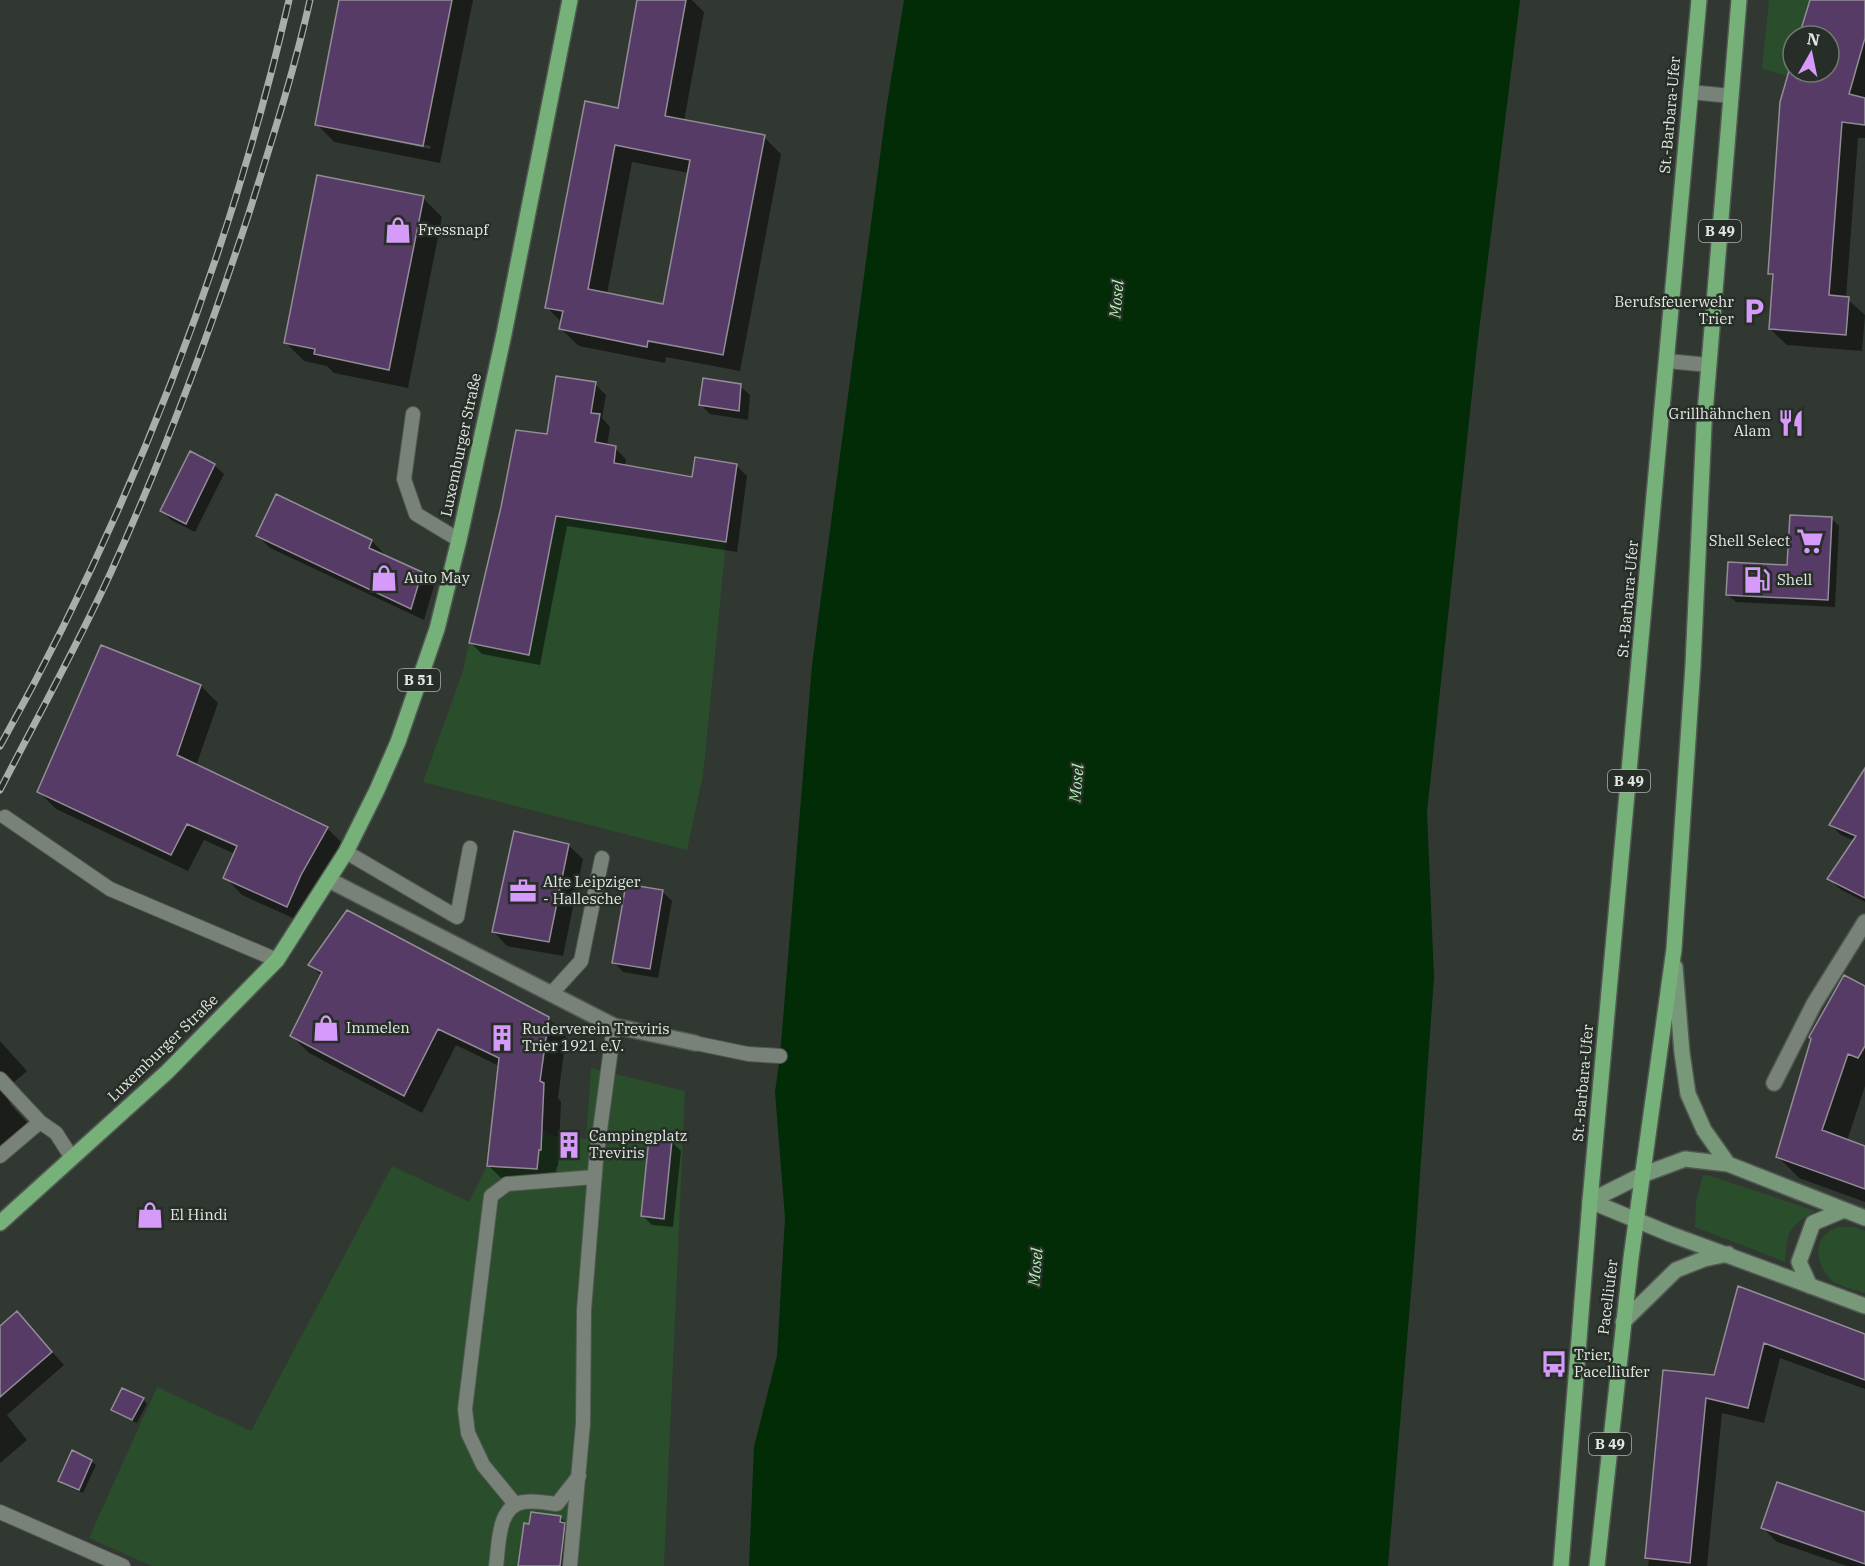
<svg xmlns="http://www.w3.org/2000/svg" width="1865" height="1566" viewBox="0 0 1865 1566" font-family="'IBM Plex Serif',serif">
<style>
.green{fill:#2a4e2c}
.water{fill:#012c06}
.shadow{fill:#0007;fill-rule:evenodd}
.building{fill:#573b67;stroke:#928c96;stroke-width:1.5;fill-rule:evenodd}
.lines{fill:none;stroke-linecap:round;stroke-linejoin:round}
.lane-casing{stroke:#515751;stroke-width:16}
.street-casing{stroke:#515751;stroke-width:18}
.secondary-casing{stroke:#515751;stroke-width:18}
.primary-casing{stroke:#515751;stroke-width:18}
.lane{stroke:#798279;stroke-width:14}
.street{stroke:#798279;stroke-width:15}
.secondary{stroke:#789979;stroke-width:15}
.primary{stroke:#77b17a;stroke-width:15}
.rail-casing{stroke:#a8aea8;stroke-width:7}
.rail{stroke:#272e27;stroke-width:4.5;stroke-dasharray:14;stroke-linecap:butt}
.labels{text-anchor:middle;stroke-width:5;stroke-linejoin:round;paint-order:stroke}
.shield{fill:#272e27;stroke:#abb0ab;stroke-width:1.5}
.shield-label{font-size:14px;font-weight:bold;fill:#e3e8e3}
.street-label{font-size:15px;fill:#e3e8e3;stroke:#272e27}
.poi-label{font-size:15px;fill:#e3e8e3;stroke:#272e27;text-anchor:start}
.water-label{font-size:16px;font-style:italic;fill:#b1f3b2;stroke:#272e27}
</style>
<rect width="100%" height="100%" fill="#313831"/>
<path class="green" d="M1769 0H1810L1799 36H1793V57L1787 76 1762 69Z
M556 516 726 542 703 775 687 850 423 782 463 671 469 643 529 654Z
M591 1068 685 1091 664 1566H152L89 1538 157 1387 251 1431 392 1166 469 1202 487 1166 537 1169 542 1130 554 1136 586 1139Z
M1703 1175 1711 1176 1815 1211C1788 1226 1787 1233 1785 1262L1695 1227 1696 1201Z
M1839 1227H1854L1865 1231V1293C1855 1289 1837 1286 1830 1279 1819 1268 1812 1244 1827 1233 1830 1230 1835 1228 1839 1227Z"/>
<path class="water" d="M904 0H1520L1477 347 1427 812 1434 977 1415 1245 1388 1566H749L754 1447 777 1356 785 1218 775 1092 780 1056 812 665 887 104Z"/>
<path class="shadow" d="M341 0H473L440 163 334 142 317 124ZM335 127 431 146 430 149 335 130Z
M639 0H692L704 12 684 121 764 137 781 154 740 371 666 357 665 363 579 346 561 329 562 323 547 307 619 109ZM632 162 689 173 664 306 607 294Z
M1811 0H1865V138H1858L1846 298 1865 315 1862 351 1787 345 1770 329 1774 278 1769 273 1793 62V72H1829V36H1801Z
M423 198 442 217 408 388 334 373 327 366 304 361 285 342Z
M595 384 606 395 602 418 610 427 607 446 615 448 626 459 625 467 693 479 736 465 747 476 737 552 567 526 540 665 482 654 471 643 548 436Z
M740 386 750 395 748 420 710 414 700 404Z
M214 465 224 474 195 532 171 520 162 511Z
M277 496 372 541 384 554 383 556 421 574 434 586 424 620 270 548 258 536Z
M1831 518 1839 526 1835 607 1736 602 1728 595 1789 566Z
M201 686 218 703 196 766 327 828 345 846 304 923 242 895 225 877 235 854 204 840 188 871 56 809 39 792Z
M1865 771V902L1840 889 1829 879 1855 841 1841 835 1831 825Z
M568 845 583 859 563 956 507 946 493 931Z
M662 891 672 901 658 978 623 972 614 962Z
M310 965 548 1018 566 1036 558 1098 561 1102 558 1167 557 1166 554 1186 506 1183 489 1166 499 1066 456 1045 422 1113 309 1053 291 1035 322 976Z
M1865 987V1086L1847 1141 1865 1148V1202L1799 1178 1777 1156Z
M0 1041 27 1071 4 1091 11 1105 36 1132 0 1163Z
M672 1142 681 1151 673 1227 652 1225 643 1216Z
M1739 1288 1865 1335V1389L1780 1358 1764 1423 1722 1413 1707 1566H1648L1649 1561 1646 1558 1665 1372 1715 1377Z
M29 1326 64 1365 7 1415 27 1440 0 1463V1328Z
M143 1399 147 1404 137 1423 117 1414 113 1409Z
M91 1461 96 1465 83 1493 64 1485 60 1481Z
M1865 1514V1566H1847L1777 1542 1763 1528Z
M560 1517 574 1532 575 1566H520Z"/>
<path class="building" d="M339 0H452L423 146 315 125Z
M637 0H686L665 116 765 135 723 355 648 341 647 347 559 329 563 311 545 308 585 101 618 108ZM615 145 690 160 663 304 588 289Z
M1810 0H1865V38L1849 94 1865 98V125L1842 122 1829 295 1849 297 1846 335 1769 329 1773 274H1768L1780 102 1793 57V72H1829V36H1799Z
M317 175 424 196 389 370 314 354 315 349 284 343Z
M556 376 596 382 591 413 600 414 595 442 616 446 614 463 692 477 695 457 737 464 726 542 556 516 529 655 469 643 501 507 516 430 547 434Z
M703 378 741 384 739 411 699 405Z
M190 451 215 464 186 524 160 511Z
M276 494 372 540 369 548 422 572 411 609 256 536Z
M1790 515 1832 517 1828 600 1726 595 1728 562 1787 565Z
M101 645 201 685 177 755 328 827 301 875 287 907 223 878 237 846 187 824 171 855 37 792Z
M1865 768V898L1827 879 1856 836 1829 825Z
M514 831 569 844 549 942 492 932Z
M626 884 663 890 650 969 612 963Z
M347 910 549 1017 540 1081 544 1083 541 1150H539L537 1169 487 1166 499 1058 438 1029 404 1096 290 1036 322 972 308 965Z
M1844 975 1865 986V1046L1858 1058 1848 1054 1822 1130 1865 1146V1189L1776 1157 1811 1039 1809 1037Z
M649 1138 672 1140 664 1219 641 1216Z
M1738 1286 1865 1334V1380L1764 1343 1748 1408 1706 1398 1690 1563 1645 1558 1663 1370 1714 1375Z
M17 1311 52 1352 0 1397V1326Z
M122 1388 144 1398 132 1420 111 1410Z
M72 1450 92 1460 79 1490 58 1481Z
M1777 1482 1865 1512V1564L1761 1528Z
M531 1512 561 1516 560 1522 565 1523 560 1566H518L524 1523 529 1524Z"/>
<g class="lines">
<defs>
<path id="lane" d="M1690 92 1731 96
M1667 361 1709 365
M413 414 404 479 416 514 459 540
M5 817 110 889 277 960
M346 852 457 917 470 848
M551 994 581 961 602 858
M695 1043 748 1054 780 1056
M0 1079 40 1122 56 1133 72 1158
M0 1156 40 1122
M515 1504 483 1465 468 1433 465 1409 491 1196 507 1184 594 1177
M0 1512 123 1566
M496 1566C499 1546 497 1505 524 1502 534 1500 547 1503 557 1504L579 1476
M570 1566 583 1424 584 1310 596 1160 614 1026"/>
<path id="street" d="M329 880 614 1026 695 1043
M1774 1083 1814 1004 1865 922"/>
<path id="secondary" d="M1675 967 1682 1053 1688 1094 1704 1130 1728 1164
M1590 1201 1642 1175 1685 1159 1728 1164 1865 1218
M1590 1201 1670 1234 1865 1306
M1810 1286 1799 1262 1813 1223 1844 1210
M1623 1322 1676 1270 1704 1259 1728 1254"/>
<path id="primary" d="M0 1223 167 1072 277 960 346 852 377 790 398 742 437 629 459 540 504 334 570 0
M1561 1566 1590 1201 1699 0
M1597 1566 1631 1258 1674 949 1693 665 1704 425 1739 0"/>
</defs>
<use href="#lane" class="lane-casing"/>
<use href="#street" class="street-casing"/>
<use href="#secondary" class="secondary-casing"/>
<use href="#primary" class="primary-casing"/>
<use href="#lane" class="lane"/>
<use href="#street" class="street"/>
<use href="#secondary" class="secondary"/>
<use href="#primary" class="primary"/>
<defs>
<path id="rail" d="M0 746C129 516 230 257 289 0
M0 790C37 718 77 646 111 572 164 455 209 335 249 213 271 143 294 72 310 0"/>
</defs>
<use href="#rail" class="rail-casing"/>
<use href="#rail" class="rail"/>
</g>
<defs>
<symbol id="shop-bare" viewBox="-9 -9 18 18"><path d="M-5-2.5h2.3a2.7 3.5 0 0 1 5.4 0H5L5.5 6h-11ZM-1.5-2.5h3a1.5 2.3 0 0 0-3 0Z" fill="#d69bfa" stroke="#272e27" stroke-width="2.5" paint-order="stroke"/></symbol>
<symbol id="parking-bare" viewBox="-9 -9 18 18"><path d="M-3.5-5.5H1a3.5 3.5 0 0 1 0 7H-1V5.5H-3.5ZM-1-3.4V-.6H.8a1.4 1.4 0 0 0 0-2.8Z" fill="#d69bfa" stroke="#272e27" stroke-width="2.5" paint-order="stroke"/></symbol>
<symbol id="restaurant-bare" viewBox="-9 -9 18 18"><path d="M-5-6h1v4h1v-4h1v4h1v-4h1v5L-1.5 .5V6h-2V.5L-5-1ZM5-6V6H3V1.5H1.5Q1.5-4 5-6Z" fill="#d69bfa" stroke="#272e27" stroke-width="2.5" paint-order="stroke"/></symbol>
<symbol id="supermarket-bare" viewBox="-9 -9 18 18"><path d="M-6-5.5h2.5l.6 2H6L4.5 2H-2.5L-4.4-4H-6ZM-1.5 3.2a1.3 1.3 0 1 0 .1 0ZM3 3.2a1.3 1.3 0 1 0 .1 0Z" fill="#d69bfa" stroke="#272e27" stroke-width="2.5" paint-order="stroke"/></symbol>
<symbol id="fuel-bare" viewBox="-9 -9 18 18"><path d="M-5.5-6h7V0h2V4h1.3V-2.5L3-4.5l.8-.8L6-3V5H2.5V1h-1V6h-7ZM-4.2-4.7v3.2H.2V-4.7Z" fill="#d69bfa" stroke="#272e27" stroke-width="2.5" paint-order="stroke"/></symbol>
<symbol id="office-bare" viewBox="-9 -9 18 18"><path d="M-6-3h4V-5.5h4V-3h4V5H-6ZM-1-4.5V-3h2v-1.5ZM-6 0V1H6V0Z" fill="#d69bfa" stroke="#272e27" stroke-width="2.5" paint-order="stroke"/></symbol>
<symbol id="building-bare" viewBox="-9 -9 18 18"><path d="M-4-6H4V6H1V3H-1V6H-4ZM-2.5-4.3h1.7v1.8h-1.7ZM.8-4.3h1.7v1.8H.8ZM-2.5-1h1.7V.8h-1.7ZM.8-1h1.7V.8H.8Z" fill="#d69bfa" stroke="#272e27" stroke-width="2.5" paint-order="stroke"/></symbol>
<symbol id="bus-bare" viewBox="-9 -9 18 18"><path d="M-5-6H5V4H4V6H2V4H-2V6H-4V4H-5ZM-3.5-4V0h7V-4ZM-3.5 1.2v1.5H-2V1.2ZM2 1.2v1.5H3.5V1.2Z" fill="#d69bfa" stroke="#272e27" stroke-width="2.5" paint-order="stroke"/></symbol>
</defs>
<g fill-rule="evenodd">
<use href="#shop-bare" x="379" y="211" width="38" height="38"/>
<use href="#parking-bare" x="1735" y="292" width="38" height="38"/>
<use href="#restaurant-bare" x="1772" y="404" width="38" height="38"/>
<use href="#supermarket-bare" x="1791" y="522" width="38" height="38"/>
<use href="#shop-bare" x="365" y="559" width="38" height="38"/>
<use href="#fuel-bare" x="1738" y="561" width="38" height="38"/>
<use href="#office-bare" x="504" y="872" width="38" height="38"/>
<use href="#shop-bare" x="307" y="1009" width="38" height="38"/>
<use href="#building-bare" x="483" y="1019" width="38" height="38"/>
<use href="#building-bare" x="550" y="1126" width="38" height="38"/>
<use href="#shop-bare" x="131" y="1196" width="38" height="38"/>
<use href="#bus-bare" x="1535" y="1345" width="38" height="38"/>
</g>
<g class="labels">
<g class="shield">
<rect x="1699" y="220" width="42" height="22" rx="4.5"/>
<rect x="398" y="669" width="42" height="22" rx="4.5"/>
<rect x="1608" y="770" width="42" height="22" rx="4.5"/>
<rect x="1589" y="1433" width="42" height="22" rx="4.5"/>
</g>
<g class="shield-label">
<text x="1720" y="236">B 49</text>
<text x="419" y="685">B 51</text>
<text x="1629" y="786">B 49</text>
<text x="1610" y="1449">B 49</text>
</g>
<g class="street-label">
<text transform="translate(1670 115) rotate(-85)" y="5">St.-Barbara-Ufer</text>
<text transform="translate(461 445) rotate(-78)" y="5">Luxemburger Straße</text>
<text transform="translate(1628 599) rotate(-85)" y="5">St.-Barbara-Ufer</text>
<text transform="translate(163 1048) rotate(-44)" y="5">Luxemburger Straße</text>
<text transform="translate(1583 1083) rotate(-85)" y="5">St.-Barbara-Ufer</text>
<text transform="translate(1608 1297) rotate(-83)" y="5">Pacelliufer</text>
</g>
<g class="poi-label">
<text x="418" y="235">Fressnapf</text>
<text x="1734" y="307" text-anchor="end">Berufsfeuerwehr<tspan x="1734" dy="17">Trier</tspan></text>
<text x="1771" y="419" text-anchor="end">Grillhähnchen<tspan x="1771" dy="17">Alam</tspan></text>
<text x="1790" y="546" text-anchor="end">Shell Select</text>
<text x="404" y="583">Auto May</text>
<text x="1777" y="585">Shell</text>
<text x="543" y="887">Alte Leipziger<tspan x="543" dy="17">- Hallesche</tspan></text>
<text x="346" y="1033">Immelen</text>
<text x="522" y="1034">Ruderverein Treviris<tspan x="522" dy="17">Trier 1921 e.V.</tspan></text>
<text x="589" y="1141">Campingplatz<tspan x="589" dy="17">Treviris</tspan></text>
<text x="170" y="1220">El Hindi</text>
<text x="1574" y="1360">Trier,<tspan x="1574" dy="17">Pacelliufer</tspan></text>
</g>
<g class="water-label">
<text transform="translate(1116 299) rotate(-85)" y="6">Mosel</text>
<text transform="translate(1076 783) rotate(-85)" y="6">Mosel</text>
<text transform="translate(1035 1267) rotate(-85)" y="6">Mosel</text>
</g>
</g>
<g transform="translate(1811 54) rotate(9)"><circle r="28" fill="#272e27" stroke="#727872" stroke-width="1.5"/>
<path d="M0-4.5L10 22L0 15L-10 22Z" fill="#d69bfa"/>
<text y="-9" font-size="16" font-weight="bold" text-anchor="middle" fill="#e3e8e3">N</text>
</g>
</svg>
